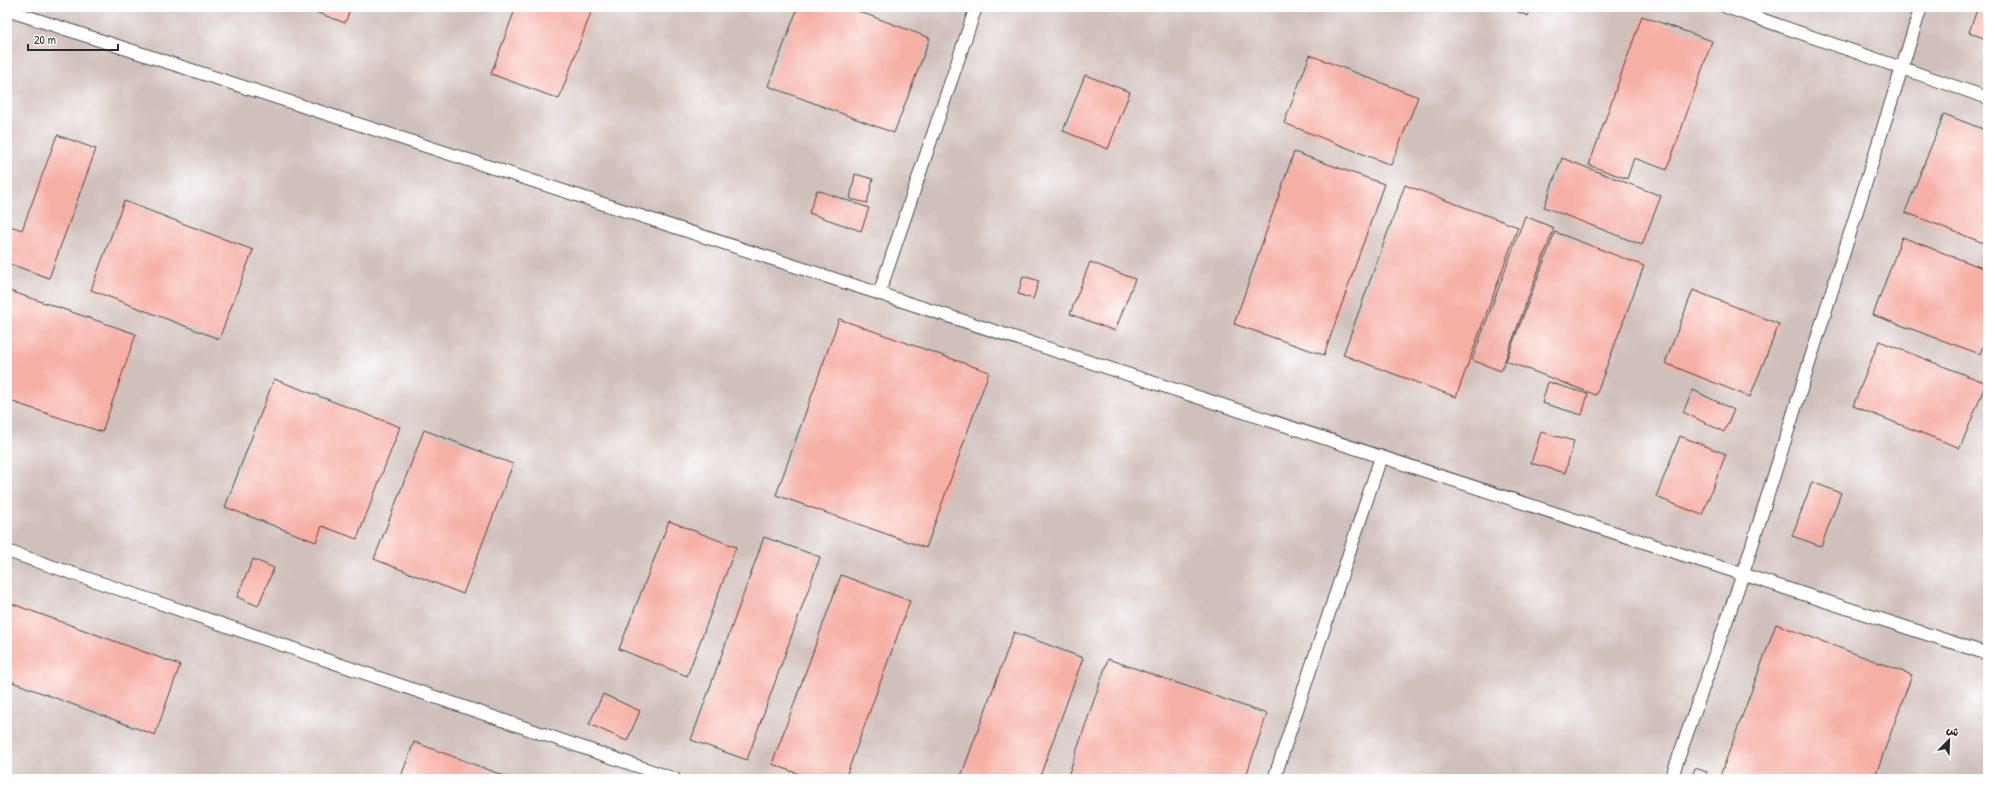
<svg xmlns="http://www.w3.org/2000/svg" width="1995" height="786" viewBox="0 0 1995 786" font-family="'Patrick Hand','Playpen Sans Arabic',sans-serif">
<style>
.industrial{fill:#d0c0bc}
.building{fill:#f6afa5}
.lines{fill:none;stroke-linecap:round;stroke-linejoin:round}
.lane-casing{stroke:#494744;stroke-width:14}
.lane{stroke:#fff;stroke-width:12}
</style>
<rect width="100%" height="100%" fill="#fff"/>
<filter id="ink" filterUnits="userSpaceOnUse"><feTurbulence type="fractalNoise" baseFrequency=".025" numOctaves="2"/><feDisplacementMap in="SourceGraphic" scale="8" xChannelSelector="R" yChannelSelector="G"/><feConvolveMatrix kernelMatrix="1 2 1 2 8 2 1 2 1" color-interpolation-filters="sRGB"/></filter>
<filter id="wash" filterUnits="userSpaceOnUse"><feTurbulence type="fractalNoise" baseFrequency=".012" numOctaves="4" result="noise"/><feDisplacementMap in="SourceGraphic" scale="16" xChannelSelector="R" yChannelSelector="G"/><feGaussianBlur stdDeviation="0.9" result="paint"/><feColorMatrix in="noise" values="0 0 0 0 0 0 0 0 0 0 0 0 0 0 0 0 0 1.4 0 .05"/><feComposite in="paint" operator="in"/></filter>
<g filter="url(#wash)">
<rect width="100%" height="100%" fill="#f5e8d2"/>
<path class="industrial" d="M7 7H1988V779H7Z"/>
<g id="blocks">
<path class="building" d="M302 7H351L345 23Z
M516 7H593L559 99 491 74Z
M798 7H847L930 38 894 133 768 86Z
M1506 7H1531L1528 16Z
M1978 7H1988V40L1969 32Z
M1642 16 1712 41 1667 170 1634 158 1627 179 1589 165Z
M1310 55 1418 97 1391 165 1284 123Z
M1085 75 1130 92 1108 149 1063 131Z
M1944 114 1988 131V239L1986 244 1905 212Z
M57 135 96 149 49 278 7 263V225L22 230Z
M1294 152 1384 184 1324 355 1234 324Z
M1562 158 1661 196 1642 245 1544 207Z
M855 174 873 179 867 203 850 199Z
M1405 185 1518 227 1456 397 1343 355Z
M817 190 869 208 861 231 809 213Z
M124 201 253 250 219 339 91 290Z
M1525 216 1554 228 1501 371 1472 360Z
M1555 232 1644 266 1596 395 1506 361Z
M1902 237 1988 270V332L1980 354 1873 315Z
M1090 262 1135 279 1115 331 1070 314Z
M1023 276 1039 281 1033 299 1018 294Z
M7 290 136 334 102 432 7 400Z
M1693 290 1779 324 1750 397 1665 363Z
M839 319 989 372 926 548 776 495Z
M1879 341 1986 383 1960 448 1853 406Z
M274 379 400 427 357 539 322 526 316 542 225 507Z
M1548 382 1588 394 1582 415 1542 403Z
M1693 390 1734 410 1724 432 1683 412Z
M424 430 513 464 463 594 374 559Z
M1541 432 1574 441 1565 473 1531 463Z
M1680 436 1726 454 1702 515 1656 497Z
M1812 482 1841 493 1821 546 1792 536Z
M669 521 736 547 687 676 619 649Z
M764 537 820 557 747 760 691 740Z
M253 559 274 568 258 606 237 597Z
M841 575 910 601 845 779H813L772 764Z
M7 602 180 665 155 735 7 680Z
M1776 624 1912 675 1874 779H1719Z
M1014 632 1083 658 1039 779H960Z
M1108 659 1267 714 1245 779H1067Z
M603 694 640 711 627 741 589 724Z
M414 742 513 779H400Z
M1695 768 1707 772 1704 779H1691Z"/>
</g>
</g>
<g filter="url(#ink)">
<use href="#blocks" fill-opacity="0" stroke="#494744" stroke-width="1"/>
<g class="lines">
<defs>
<path id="lane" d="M1726 7 1988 98
M7 10 1988 654
M879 294 976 7
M7 551 675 779
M1274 779 1381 457
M1671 779 1743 574 1921 7"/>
</defs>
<use href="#lane" class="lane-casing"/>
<use href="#lane" class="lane"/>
</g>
</g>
<rect width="1995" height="786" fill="none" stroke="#fff" stroke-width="24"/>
<g transform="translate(1949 740) rotate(23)" stroke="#ffffff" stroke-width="3" paint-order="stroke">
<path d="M0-3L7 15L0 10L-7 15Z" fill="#2b2b2b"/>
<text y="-6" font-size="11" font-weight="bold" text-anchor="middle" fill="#2b2b2b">ش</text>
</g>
<path d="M28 44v6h90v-6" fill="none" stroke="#2b2b2b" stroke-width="2"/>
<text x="34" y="44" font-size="12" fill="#2b2b2b" stroke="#ffffff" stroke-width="3" paint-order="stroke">20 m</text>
</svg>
